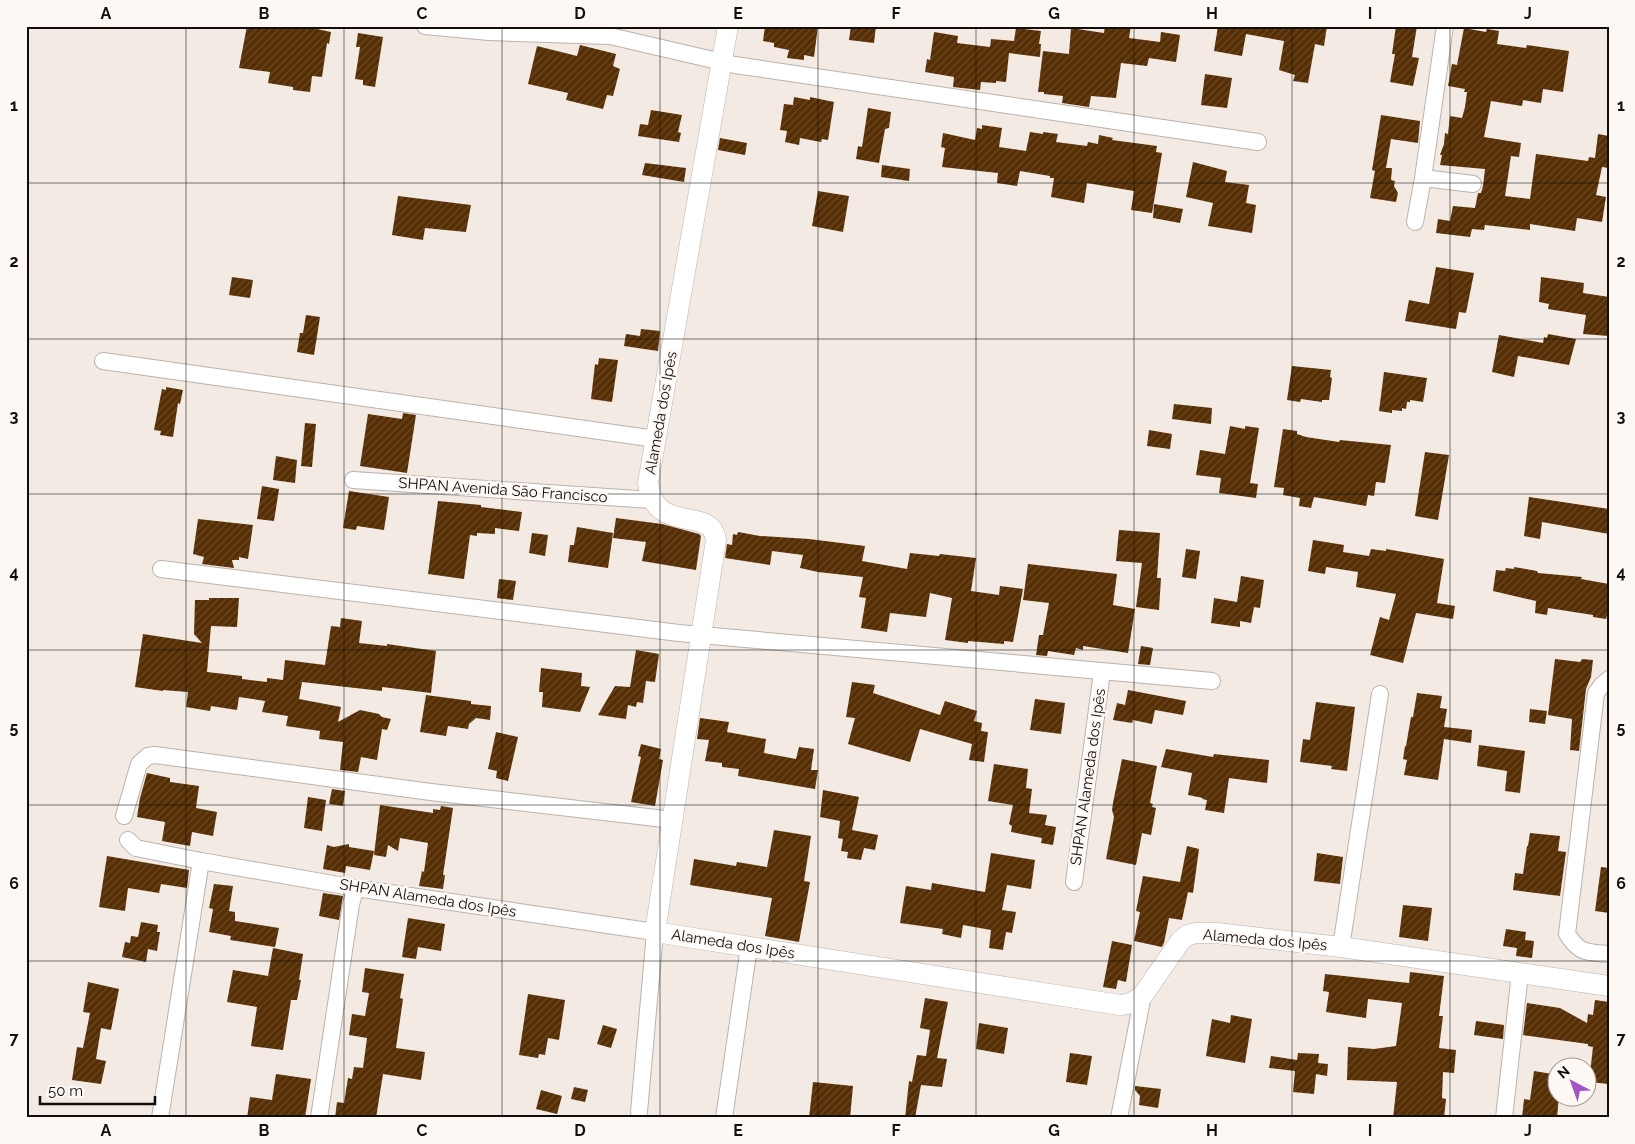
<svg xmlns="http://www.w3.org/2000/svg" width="1635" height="1144" viewBox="0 0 1635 1144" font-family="Raleway,sans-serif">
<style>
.building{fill:url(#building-hatch)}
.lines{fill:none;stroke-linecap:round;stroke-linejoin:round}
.minor-casing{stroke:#bbb2ac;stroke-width:18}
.tertiary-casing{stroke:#bbb2ac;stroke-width:21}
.minor{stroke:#fff;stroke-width:16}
.tertiary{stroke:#fff;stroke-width:20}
.grid{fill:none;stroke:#110e0c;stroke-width:1;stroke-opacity:0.55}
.labels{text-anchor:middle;stroke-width:5;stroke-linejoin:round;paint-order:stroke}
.street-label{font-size:15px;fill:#110e0c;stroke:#fef8f4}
.neatline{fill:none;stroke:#110e0c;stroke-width:2}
.grid-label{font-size:16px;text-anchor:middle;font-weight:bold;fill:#110e0c}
</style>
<defs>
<pattern id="building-hatch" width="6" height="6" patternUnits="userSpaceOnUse" patternTransform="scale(1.25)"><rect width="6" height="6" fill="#562e03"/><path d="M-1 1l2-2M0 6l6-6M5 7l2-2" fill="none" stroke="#6a4927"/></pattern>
</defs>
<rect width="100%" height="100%" fill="#f3eae4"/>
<path class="building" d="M247 26 278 28V26H303L331 32 329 44 327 43 322 77 312 76 310 92 293 90V87L268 83 270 72 239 68Z
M765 26H818L814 57 804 55V60L787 58 789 50 774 47V43L763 41Z
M851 26H876L874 43 849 40Z
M1105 26H1131L1129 38 1160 42 1161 32 1180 35 1176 62 1149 58 1147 66 1121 63 1116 98 1091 96 1089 107 1062 103 1063 96 1044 94V92H1038L1043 51 1069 54 1071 28 1104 33Z
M1218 26H1327L1324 46 1315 44 1308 83 1293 81 1295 75 1279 70 1284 41 1246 34 1242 56 1214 51Z
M1396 26H1417L1412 57 1419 58 1413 86 1390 82 1395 54H1392Z
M1016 28 1041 31 1039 44H1041L1040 57 1009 53 1006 82 996 81V83L981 82 980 90 953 87 954 77 925 72 927 59 930 60 934 32 958 36 957 43 990 47 991 39 1014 41Z
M1464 28 1486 32 1487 29 1499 31 1497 44 1526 48 1527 45 1569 51 1563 92 1543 89 1541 103 1523 100 1522 106 1491 101 1484 137 1521 143 1519 157 1511 156 1505 196 1530 199 1536 154 1588 161 1589 157 1595 158 1598 134 1609 136V168L1602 167 1596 195 1606 197 1602 222 1577 218 1575 231 1530 224V230L1485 225 1484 230 1472 229 1470 237 1436 233 1438 219 1450 221 1453 206 1475 208 1478 193H1481L1483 186 1485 169 1440 165 1442 155H1440L1444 144 1445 133 1448 134 1450 116 1462 118 1465 107 1467 92H1464L1465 89 1448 86 1452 64 1457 65Z
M358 33 383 37 375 87 363 85V80L355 79 360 47H356Z
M580 45 616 54 613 66 620 69 613 96 607 95 603 109 566 100 568 93 528 84 537 46 577 56Z
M1205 74 1232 78 1227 108 1201 105Z
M794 97 810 100V97L834 102 828 140 822 139 821 142 800 138 799 145 785 142 787 131 780 130 784 104 793 105Z
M868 108 891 112 889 128 885 129 879 163 856 159 858 146 862 147Z
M651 110 682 115 678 132 681 133 679 142 638 136 640 124 648 125Z
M1381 115 1420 121 1418 143 1391 139 1386 168H1392L1391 180 1395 181 1394 186 1398 193 1396 202 1370 198 1375 171 1372 170Z
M982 125 1002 128 999 147 1026 151 1030 132 1043 134V132L1058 134 1056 142 1087 146 1088 142 1098 144 1099 135 1113 138 1112 140 1157 146 1156 152 1162 153 1152 213 1131 210 1134 191 1087 183 1084 203 1051 197 1054 178H1050V176L1020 171 1017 186 997 183 998 173 942 167 945 148 941 147 943 133 975 140 977 128 982 129Z
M720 138 747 143 745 155 718 150Z
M1193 162 1227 171 1225 182 1249 185 1246 203 1256 205 1252 233 1208 226 1213 203 1186 197Z
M645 163 686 168 684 182 642 175Z
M882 165 910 169 909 181 881 177Z
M818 191 849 196 843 232 812 226Z
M398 196 471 205 466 232 425 228 423 240 392 235Z
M1154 204 1183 209 1180 223 1153 218Z
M1436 267 1474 273 1466 313 1459 312 1456 329 1405 321 1409 300 1429 304Z
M232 277 253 280 250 298 229 295Z
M1541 277 1584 283 1583 293 1609 297V336L1583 334 1586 315 1548 309 1549 304 1539 302Z
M306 315 320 317 314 355 297 352 300 333H303Z
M641 329 660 331 658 351 624 346 626 334 640 336Z
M1548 334 1576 339 1569 365 1518 356 1514 377 1492 372 1499 335 1543 343 1544 337 1547 338Z
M599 358 618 360 612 402 591 399 595 364 598 365Z
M1292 366 1331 370 1330 377 1332 378 1329 400H1322V402L1301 399 1300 402 1287 400Z
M1384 372 1427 378 1423 402 1410 400V402H1407L1406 409 1402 408V411L1392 410V413L1379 411Z
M166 387 183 390 180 404 178 403 173 437 160 435 161 431 154 430 162 389 166 390Z
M1174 404 1212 408 1211 424 1172 419Z
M403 413 416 415 407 473 360 466 368 414 402 419Z
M305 423 316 424 312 467 301 466Z
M1230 426 1245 429V426L1259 428 1250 483 1258 484 1256 498 1219 493 1221 478 1196 475 1200 450 1225 454Z
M1283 429 1297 431V434L1306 437 1339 442 1340 440 1391 445 1385 483 1376 482 1374 496 1368 495 1366 506 1314 497 1311 508 1299 506 1300 498 1283 495 1284 488 1274 487Z
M1149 430 1172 434 1170 449 1147 446Z
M1425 452 1449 455 1438 520 1415 516Z
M276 456 297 460 295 483 273 480Z
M262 486 279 489 274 521 257 519Z
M349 491 389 497 384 530 357 526 356 530 343 528Z
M1529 497 1609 509V534L1542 522 1540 539 1524 536Z
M438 501 481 505V507L522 512 519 531 495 528V534L477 533V536L470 535 464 579 428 574Z
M616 518 662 524 699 534 701 536 696 570 642 561 646 542 613 538Z
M198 519 253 525 248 559 239 557V560H232L234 568 202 564 204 557 193 554Z
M577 527 613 533 608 568 568 562 570 545H574Z
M1119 530 1160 533 1157 578H1161L1159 610 1136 607 1142 563 1116 561Z
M738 532 760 536 809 539 865 546 862 561 907 569 910 553 939 556 940 554 976 558 971 591 999 595 1000 586 1023 589 1013 642 1004 641V644L968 641V643L945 640 952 598 930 593 926 617 890 613 887 632 861 628 866 598 859 597 863 577 818 572 800 568 803 555 772 551 770 565 725 558 727 544 732 545 733 534 737 535Z
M532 533 548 535 545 556 529 553Z
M1313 540 1344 545 1343 552 1369 556 1371 549 1386 551V549L1444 559 1437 603 1455 606 1453 619 1416 613 1403 663 1370 655 1380 617 1389 620 1396 594 1356 587 1358 572 1326 567 1325 574 1308 571Z
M1186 549 1200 551 1196 579 1182 577Z
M1028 564 1117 574 1113 605 1135 609 1128 653 1083 646V650L1076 648 1074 655 1048 651 1047 656 1036 655 1039 635H1043L1049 603 1023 600Z
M1514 567 1537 571 1538 573 1582 577 1581 579 1609 584V607L1606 619 1593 617V615L1548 608 1547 615 1535 613 1536 601 1493 591 1496 570 1505 571 1506 568 1514 569Z
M1241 576 1264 580 1260 608 1254 607 1251 623 1240 621V627L1211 623 1214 598 1237 602Z
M499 579 516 581 513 600 497 598Z
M209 598H239L237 627 211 626 207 672 242 676V679L267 682V678L283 680 285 660 325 665 331 626 340 627 341 618 362 621 359 643 387 646V644L436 651 431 693 382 687V691L302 682 299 699 341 707 338 722 360 710 379 714 382 717 391 719 387 730 382 729 377 760 361 757 358 772 340 770 343 742 319 739 320 731 286 726 288 716 262 712 265 701 239 697 237 710 211 706 210 711 186 707 188 692 163 690V691L135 687 143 634 202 643 194 634 195 600H209Z
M1141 646 1153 648 1150 665 1138 664Z
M636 650 659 654 655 682 646 681 643 703 637 702 636 707 628 705 626 719 598 715 615 686 630 687Z
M1555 659 1580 662 1582 659 1593 660 1591 677 1586 689 1579 751 1570 750 1572 719 1548 715Z
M541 668 582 673 581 686 590 687 580 712 542 707 543 692H539Z
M852 682 875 685 873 693 940 715 945 701 977 711 974 721 982 723 981 731 988 732 984 762 969 760 972 744 920 729 910 762 848 744 855 718 846 717Z
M1128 690 1186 701 1183 715 1155 710 1152 724 1133 720 1132 723 1113 720 1117 703 1125 705Z
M1417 693 1442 696 1440 708 1447 709 1444 727 1472 730 1471 743 1444 739 1438 780 1404 775 1407 760 1403 759 1405 746H1406L1411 717H1413Z
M426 695 471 701V704L491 706 490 720 476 718 469 724 468 729 448 726 446 736 420 732Z
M1035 699 1065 703 1061 734 1030 730Z
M1316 702 1355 707 1347 771 1331 769 1332 766 1300 762 1303 739 1310 740Z
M1530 709 1547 711 1545 724 1529 722Z
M700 718 729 722 727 732 766 739 764 753 796 759 799 747 814 749 811 770H818L815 789 738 776 739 769 722 767V763L705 761 709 740 697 739Z
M496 732 518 737 508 781 496 778 497 771 488 769Z
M641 744 661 749 659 759 663 760 655 806 631 802 641 757 638 756Z
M1479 745 1525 751 1520 793 1505 791 1507 771 1477 766Z
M1166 749 1213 757 1214 754 1269 760 1267 783 1229 778 1224 813 1205 810 1207 800 1202 799 1203 798 1188 795 1192 773 1161 767Z
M1122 759 1157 766 1150 803 1153 804 1152 807 1156 808 1151 835 1142 833 1136 865 1106 859 1114 817 1112 810 1113 803Z
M994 764 1028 769 1026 788 1032 789 1029 813 1047 815 1045 825 1056 827 1053 845 1041 843 1042 838 1011 832 1012 826 1009 824 1013 805 988 801Z
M147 773 170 778V782L199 786 196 808 217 812 213 836 192 832 190 846 162 841 165 822 137 817 140 798Z
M332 789 345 791 343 806 329 804Z
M823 790 859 797 852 830 878 835 875 850 864 848 861 860 847 858 848 852 841 851 843 839 838 838 840 821 820 817Z
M308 797 326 800 322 831 304 828Z
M380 805 433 813V809L440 810 441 806 453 808 443 875H445L443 889 419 886 422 871 424 872 428 843 400 838 398 851 388 845 386 857 374 855Z
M774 830 811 836 804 881 810 882 799 942 765 936 772 898 690 885 694 859 736 866 737 862 767 867Z
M1530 833 1560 836 1558 851 1566 852 1560 896 1513 890 1515 873 1523 874 1527 846H1528Z
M349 844V847L374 851 370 870 346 866 345 873 323 869 327 845 334 847Z
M1187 846 1199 849 1193 893 1188 892 1182 920 1169 918 1164 943 1162 947 1134 941 1140 912 1136 911 1143 876 1180 882Z
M991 853 1035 860 1031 889 1007 885 1002 910 1016 912 1012 933 1006 932 1003 950 989 948 991 930 963 925 961 938 942 934 943 929 900 923 906 886 931 890 932 883 985 892Z
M1317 853 1343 857 1340 884 1314 881Z
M107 856 189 870 187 888 161 884 159 893 128 888 125 911 99 907Z
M1601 867 1609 868V913L1595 911Z
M214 884 233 886 229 911 235 912V921L279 928 275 947 230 940 231 936 209 932 213 909 209 908Z
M323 893 343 896 339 920 319 916Z
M1403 905 1432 908 1428 941 1399 937Z
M408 918 445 924 441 951 418 947 416 959 402 957Z
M141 922 158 925 157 932H160L157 951 148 949 146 962 122 957 125 942 130 943 131 936 138 937Z
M1506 929 1526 932 1525 940 1534 941 1532 958 1516 956 1517 948 1503 946Z
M1112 941 1132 945 1126 982 1118 980 1116 989 1103 987Z
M273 948 303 954 299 980H301L297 1000H291L283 1050 251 1046 257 1007 227 1002 233 970 268 976Z
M365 968 404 974 400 998 403 999 396 1048 425 1052 421 1080 383 1074 376 1118H335L337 1102 344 1103 348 1078 352 1079 354 1067 363 1068 367 1038 349 1035 352 1014 365 1016 369 993 362 992Z
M1410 972 1444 976 1439 1016H1443L1439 1048 1456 1050 1454 1073 1443 1072 1442 1098 1446 1099 1444 1118H1393L1397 1082 1347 1080 1348 1047 1374 1049 1396 1046 1402 1003 1368 999 1366 1018 1326 1012 1329 992 1323 991 1325 974 1409 983Z
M88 982 119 989 111 1030 101 1028 96 1059 106 1061 101 1084 72 1080 77 1047 83 1048 90 1013 83 1012Z
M528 994 565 1000 559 1040 548 1038 545 1055 539 1054 538 1058 519 1055Z
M925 998 948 1002 937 1058 947 1059 942 1087 921 1085 915 1118H905L909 1081 912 1082 917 1055 926 1056 930 1030 920 1028Z
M1595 1000 1609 1002V1084L1589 1082 1593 1047 1588 1046V1044L1523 1035 1527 1003 1560 1008 1587 1023 1588 1014 1593 1015Z
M1231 1015 1252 1019 1245 1063 1206 1056 1212 1019 1230 1023Z
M1476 1021 1504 1025 1503 1039 1474 1035Z
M979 1023 1008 1028 1004 1054 976 1049Z
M603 1025 617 1029 611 1048 597 1044Z
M1070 1053 1092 1056 1087 1085 1066 1082Z
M1298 1053 1319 1054 1318 1063 1328 1064 1327 1076 1316 1074 1314 1094 1293 1092 1295 1071 1269 1068 1271 1056 1297 1060Z
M1534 1071 1558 1075V1096H1559L1557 1118H1522L1524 1099 1530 1100Z
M276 1074 311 1079 305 1118H247L250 1097 272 1100Z
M813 1082 853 1086 850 1118H809Z
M1135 1086 1161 1089 1158 1108 1139 1105 1140 1096 1135 1090Z
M574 1087 588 1090 585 1102 571 1099Z
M541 1090 562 1096 557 1114 536 1109Z"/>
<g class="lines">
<defs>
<path id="minor" d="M425 26 489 32 610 36 735 65 1258 142
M1423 178 1473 184
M1415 222 1423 178 1445 26
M103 361 656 439
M353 480 652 500
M161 569 679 633 1212 681
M1609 679 1602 685 1596 693 1567 934C1580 954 1586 952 1609 954
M124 816 139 764 148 756 155 755 431 792 673 820
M128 840 136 848 201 861 356 888 655 932 639 1112
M1074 882 1102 672
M1341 947 1380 694
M160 1118 201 861
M319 1118 351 904 356 888
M724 1118 749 947
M1119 1118 1143 995
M1504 1118 1520 973"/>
<path id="tertiary" d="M728 26 648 483C655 537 712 504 716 540L655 932 1120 1005C1129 1005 1135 1001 1143 995L1181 940 1188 935 1196 933H1217L1341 947 1609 986"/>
</defs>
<use href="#minor" class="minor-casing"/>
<use href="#tertiary" class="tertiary-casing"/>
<use href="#minor" class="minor"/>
<use href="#tertiary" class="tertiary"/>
</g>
<path class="grid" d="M186 26V1118M344 26V1118M502 26V1118M660 26V1118M818 26V1118M976 26V1118M1134 26V1118M1292 26V1118M1450 26V1118M26 183H1609M26 339H1609M26 494H1609M26 650H1609M26 805H1609M26 961H1609"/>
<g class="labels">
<g class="street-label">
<text transform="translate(661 413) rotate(-80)" y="5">Alameda dos Ipês</text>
<text transform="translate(503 490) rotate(4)" y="5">SHPAN Avenida São Francisco</text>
<text transform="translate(1088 777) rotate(-82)" y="5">SHPAN Alameda dos Ipês</text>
<text transform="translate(428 898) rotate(9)" y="5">SHPAN Alameda dos Ipês</text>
<text transform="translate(1265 940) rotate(5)" y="5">Alameda dos Ipês</text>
<text transform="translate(733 944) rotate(9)" y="5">Alameda dos Ipês</text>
</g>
</g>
<rect width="1635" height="1144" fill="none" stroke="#fef8f4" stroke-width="55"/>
<g transform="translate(1572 1082) rotate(319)"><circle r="24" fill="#fef8f4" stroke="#9f9a97"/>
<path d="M0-4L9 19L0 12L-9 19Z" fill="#a454c4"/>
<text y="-8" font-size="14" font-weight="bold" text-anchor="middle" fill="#110e0c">N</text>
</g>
<path d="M40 1096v8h115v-8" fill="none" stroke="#110e0c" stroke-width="2.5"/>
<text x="48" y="1096" font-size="15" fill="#110e0c" stroke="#fef8f4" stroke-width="4" paint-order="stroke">50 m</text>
<rect x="28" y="28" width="1580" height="1088" class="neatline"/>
<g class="grid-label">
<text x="106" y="19">A</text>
<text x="264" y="19">B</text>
<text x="422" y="19">C</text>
<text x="580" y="19">D</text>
<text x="738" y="19">E</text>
<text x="896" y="19">F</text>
<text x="1054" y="19">G</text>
<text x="1212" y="19">H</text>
<text x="1370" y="19">I</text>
<text x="1528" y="19">J</text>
<text x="14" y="111">1</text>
<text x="1621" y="111">1</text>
<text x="14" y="267">2</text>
<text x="1621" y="267">2</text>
<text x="14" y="422">3</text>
<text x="1621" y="422">3</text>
<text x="14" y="578">4</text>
<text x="1621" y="578">4</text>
<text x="14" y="733">5</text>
<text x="1621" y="733">5</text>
<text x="14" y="889">6</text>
<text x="1621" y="889">6</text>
<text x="14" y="1044">7</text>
<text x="1621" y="1044">7</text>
<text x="106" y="1136">A</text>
<text x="264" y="1136">B</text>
<text x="422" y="1136">C</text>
<text x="580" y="1136">D</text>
<text x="738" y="1136">E</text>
<text x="896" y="1136">F</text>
<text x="1054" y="1136">G</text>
<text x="1212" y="1136">H</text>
<text x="1370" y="1136">I</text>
<text x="1528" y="1136">J</text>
</g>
</svg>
